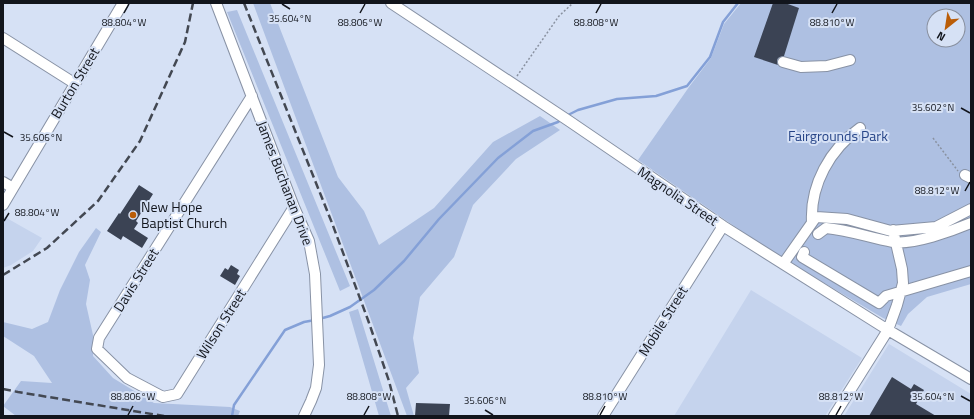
<svg xmlns="http://www.w3.org/2000/svg" width="974" height="419" viewBox="0 0 974 419" font-family="'Titillium Web',sans-serif">
<style>
.built{fill:#c5d3ed}
.green{fill:#aec0e2;fill-rule:evenodd}
.lines{fill:none;stroke-linecap:round;stroke-linejoin:round}
.stream{stroke:#84a0d7;stroke-width:2.5}
.building{fill:#3b4354}
.minor-casing{stroke:#8892a5;stroke-width:12}
.path{stroke:#8991a0;stroke-width:1.5;stroke-dasharray:2 2;stroke-linecap:butt}
.minor{stroke:#fff;stroke-width:10}
.rail{stroke:#434852;stroke-width:2.5;stroke-dasharray:8 4;stroke-linecap:butt}
.ticks{fill:none;stroke:#12151c;stroke-width:1.5}
.poi-dot{fill:#ba5d08;stroke:#d6e1f5;stroke-width:1.5}
.labels{text-anchor:middle;stroke-width:4;stroke-linejoin:round;paint-order:stroke}
.street-label{font-size:14px;fill:#12151c;stroke:#d6e1f5}
.park-label{font-size:14px;fill:#264487;stroke:#d6e1f5}
.poi-label{font-size:14px;fill:#12151c;stroke:#d6e1f5;text-anchor:start}
.ticks-label{font-size:10px;text-anchor:middle;fill:#12151c;stroke:#d6e1f5;stroke-width:4;stroke-linejoin:round;paint-order:stroke}
</style>
<rect width="100%" height="100%" fill="#d6e1f5"/>
<path class="built" d="M3 216 42 238 33 251 11 265 3 268Z
M751 290 862 358 825 416H674Z
M889 344 971 394V416H844Z"/>
<path class="green" d="M253 3H270L338 177 364 211 379 245 434 208 493 142 540 116 560 130 516 159 473 205 454 257 420 297 413 338 419 373 406 388 414 416H407Z
M741 3H971V284L927 297 908 314 901 326 883 318 772 252 638 160 689 87 711 58 724 24ZM934 16H958V40H934Z
M237 10 350 286 340 291 227 12Z
M96 228 101 232 85 265 90 280 86 304 93 335V356L113 378 154 403 230 407 240 411 238 416H16L3 406 21 381 52 383 34 356 3 336V322L32 329 48 322 60 290 79 252Z
M358 309 391 416H379L349 312Z"/>
<g class="lines">
<path class="stream" d="M566 116 578 110 617 99 656 96 687 86 710 57 723 22 738 3
M319 319 330 316 350 307 374 290 404 261 439 219 498 158 533 131 558 122 562 119
M232 416 234 405 285 330 304 322 315 320"/>
</g>
<path class="building" d="M773 3H785L799 8 784 56 778 58 777 61 778 65 754 57Z
M139 185 153 194 136 221 138 223 134 229 148 238 142 248 123 236 121 240 107 231 119 213 120 214Z
M231 265 239 270 237 274 240 276 235 285 220 276 225 268 228 270Z
M892 377 911 389 914 384 924 390 916 404 936 416H869Z
M416 403 450 404 449 416H415Z"/>
<g class="lines">
<defs>
<path id="minor" d="M216 3 294 207 309 241 315 274 319 365 316 388 311 401 304 416
M391 3 569 121 723 226 888 330 971 379
M3 38 74 83
M783 62 801 67 827 66 850 60
M252 96 99 338 97 349 127 378 163 397 177 394 294 207
M965 175 971 178
M3 182 13 188
M3 205 123 3
M812 222C810 185 830 149 860 128
M818 234 826 228C849 230 870 238 893 242 913 245 952 231 971 223
M804 252 802 257 879 303 886 296 971 271
M783 264 816 217 847 219 891 231 936 227 971 209
M603 416 723 226
M834 416 888 330 897 305 903 283 902 269 893 230"/>
</defs>
<use href="#minor" class="minor-casing"/>
<path class="path" d="M517 76 559 16 573 3
M933 138 958 171"/>
<use href="#minor" class="minor"/>
<path class="rail" d="M244 3 332 223 368 320 389 381 398 416
M3 275 47 248 98 201 140 141 185 42 193 3
M3 389 18 392 164 416"/>
</g>
<path class="ticks" d="M282 4 290 9M124 13 129 4M360 13 365 4M596 13 601 4M832 13 837 4M961 108 970 113M4 132 13 137M965 191 970 182M4 221 9 213M961 396 970 401M485 410 493 415M128 415 133 406M364 415 369 406M600 415 605 406M836 415 841 406"/>
<circle class="poi-dot" cx="133" cy="215" r="4"/>
<g class="labels">
<g class="street-label">
<text transform="translate(75 83) rotate(-59)" y="5">Burton Street</text>
<text transform="translate(285 183) rotate(69)" y="5">James Buchanan Drive</text>
<text transform="translate(678 196) rotate(34)" y="5">Magnolia Street</text>
<text transform="translate(136 280) rotate(-58)" y="5">Davis Street</text>
<text transform="translate(663 321) rotate(-58)" y="5">Mobile Street</text>
<text transform="translate(221 324) rotate(-58)" y="5">Wilson Street</text>
</g>
<g class="park-label">
<text x="838" y="141">Fairgrounds Park</text>
</g>
<g class="poi-label">
<text x="141" y="212">New Hope<tspan x="141" dy="16">Baptist Church</tspan></text>
</g>
</g>
<g class="ticks-label">
<text x="290" y="22">35.604°N</text>
<text x="124" y="26">88.804°W</text>
<text x="360" y="26">88.806°W</text>
<text x="596" y="26">88.808°W</text>
<text x="832" y="26">88.810°W</text>
<text x="933" y="111">35.602°N</text>
<text x="41" y="141">35.606°N</text>
<text x="937" y="194">88.812°W</text>
<text x="37" y="216">88.804°W</text>
<text x="133" y="400">88.806°W</text>
<text x="369" y="400">88.808°W</text>
<text x="605" y="400">88.810°W</text>
<text x="841" y="400">88.812°W</text>
<text x="933" y="400">35.604°N</text>
<text x="485" y="404">35.606°N</text>
</g>
<rect width="974" height="419" fill="none" stroke="#12151c" stroke-width="8"/>
<g transform="translate(946 28) rotate(210)"><circle r="19" fill="#d6e1f5" stroke="#888f9e"/>
<path d="M0-3L7 15L0 10L-7 15Z" fill="#ba5d08"/>
<text y="-6" font-size="11" font-weight="bold" text-anchor="middle" fill="#12151c">N</text>
</g>
</svg>
